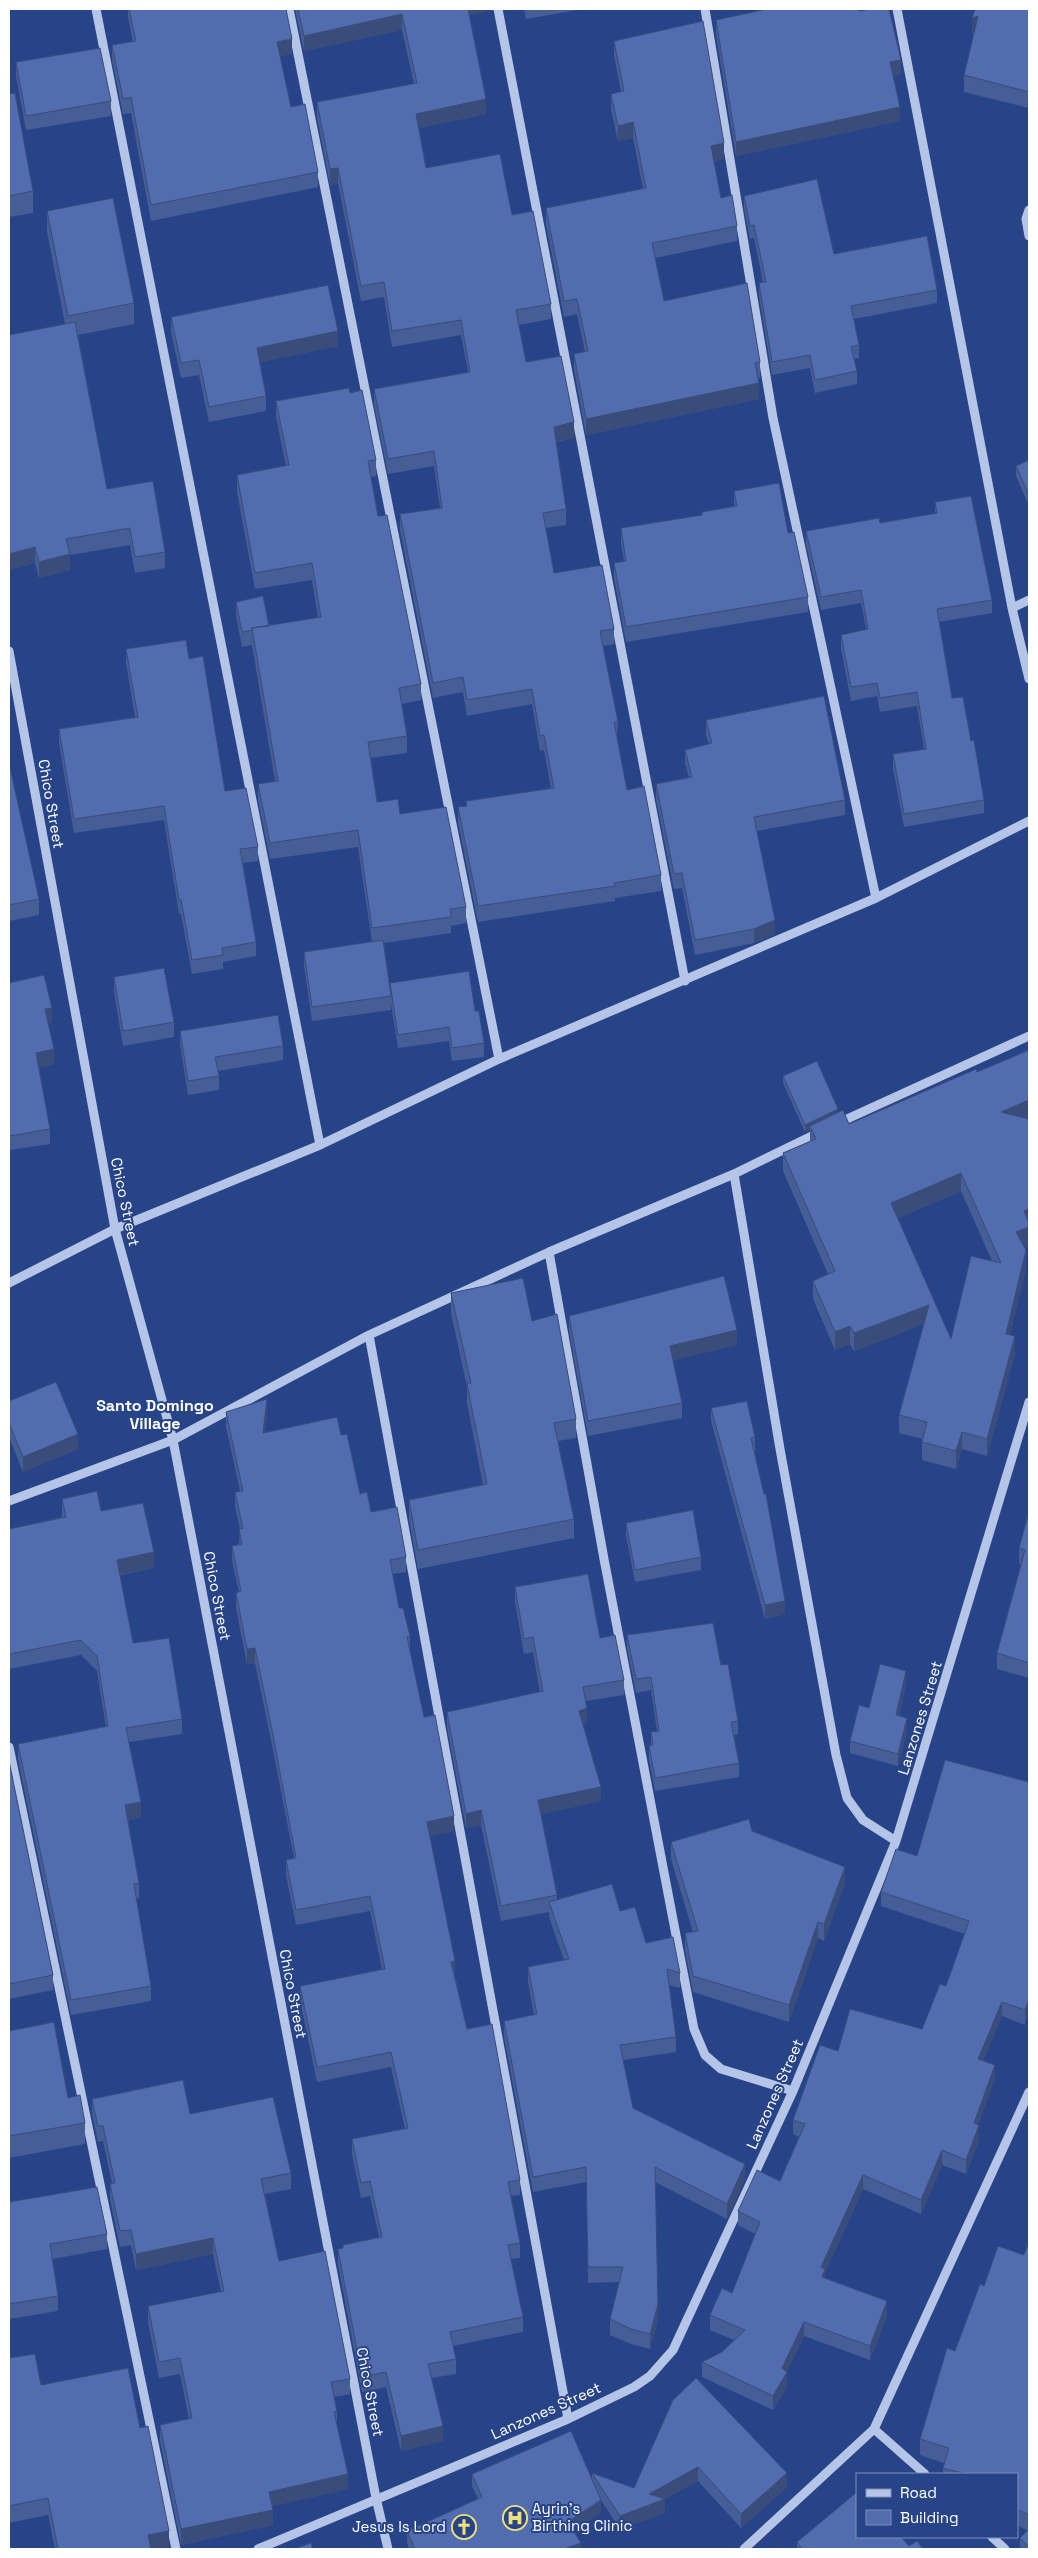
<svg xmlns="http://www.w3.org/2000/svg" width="1038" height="2558" viewBox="0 0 1038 2558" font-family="'Space Grotesk',sans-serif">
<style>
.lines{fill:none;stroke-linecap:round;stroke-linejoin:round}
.minor{stroke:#b5c5e8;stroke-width:9}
.wall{fill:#465e96;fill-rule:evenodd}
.shaded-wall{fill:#394c7a}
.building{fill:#516daf;stroke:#394c7a;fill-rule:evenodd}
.labels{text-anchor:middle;stroke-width:4;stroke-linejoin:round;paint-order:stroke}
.street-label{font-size:15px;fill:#fff;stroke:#284488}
.poi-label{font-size:15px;fill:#fff;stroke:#284488;text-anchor:start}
.neighbourhood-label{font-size:16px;font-weight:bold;fill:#fff;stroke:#284488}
</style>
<rect width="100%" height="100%" fill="#284488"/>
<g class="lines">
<path class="minor" d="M96 9 320 1145
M289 9 499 1059
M498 9 685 981
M705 9 773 418 876 898
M897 9 1012 608 1029 679
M1029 210 1026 219 1029 236
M1012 608 1029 600
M9 651 115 1229 173 1440 376 2498 388 2549
M836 1124 1029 1036
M734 1174 780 1449 836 1755 847 1798 863 1820 896 1841
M549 1252 604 1559 694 2029 705 2055 721 2069 793 2091
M9 1283 115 1229 320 1145 499 1059 876 898 1029 821
M369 1335 568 2419
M9 1501 173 1440 369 1335 549 1252 734 1174 820 1132
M9 1747 176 2549
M874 2429 925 2474
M992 2537 1005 2549
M258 2549 568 2419 634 2387 650 2376 673 2350 793 2091 896 1841 1029 1402
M744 2549 874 2429 1029 2092"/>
</g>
<path class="wall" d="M128 9H286L292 54 280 56 291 107 318 172V187L151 221 131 113 123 114 112 60V45L133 42 128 17Z
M295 9H493L492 10 469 15 486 114 419 128 426 168 512 215 551 304V319L519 325 526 362 574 438 556 442 566 509V525L546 528 554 573 614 629V644L603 646 618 722 617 737 627 790 661 875V891L615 898V901L478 922 458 822V807L466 806V801L551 788 544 750 540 751 532 704 467 716 463 692 433 698 400 530V514L440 508 434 466 388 474 374 405V389L468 372 461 335 392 347 384 297 361 301 338 183 330 185 317 117V102L414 84 402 30 304 51Z
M524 9H583L526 19Z
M1029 9V108L964 92V75L974 34H972Z
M860 11 901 74 893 76 900 121 736 156 716 34V20Z
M614 41 724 159 714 161 721 198 737 226V241L655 258 664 301 760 362V378H758L759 399 586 435 574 369V354L585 352 577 314 564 317 546 224V208L643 189 633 138 618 141 611 110V94L621 92 614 56Z
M16 62 111 101V116L26 130 16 76Z
M9 94 33 191V213L9 217Z
M744 196 834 254 937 290V303L854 319 859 345V358L854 359 857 371V384L815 393 810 368 772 375 759 296V283L763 282 754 238 750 239 744 208Z
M47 211 134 303V324L78 335 107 489 165 552V568L135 573 130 545 70 555V570L39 578 35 563 9 570 65 324 47 232Z
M171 317 338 346 260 362 266 396V411L209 422 199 375 181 378 171 332Z
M350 393 376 460V476L371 477 378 516 421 684V700L402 704 407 736V753L371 758 377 802 400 814 466 907V923L451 926V933L384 943 390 988V983L475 1011 484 1043V1057L452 1061 449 1041 398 1048 391 1004V1010L312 1021 304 966V952L372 942 358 847 270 859 258 800V784L275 781 252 645 242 647 236 616V602L269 626 318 618 312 580 255 589 237 492V475L286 466 276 417V401Z
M1029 460V506L1016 476V466Z
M734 491 788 533 808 597V612L626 642 614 578V563L624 561 621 543V528L702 515V512L734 506Z
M935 502 992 600V613L939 622 952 698 971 741 984 800V813L904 827 893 768V754L924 749 917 706 880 712 877 696 851 701 841 649V635L866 629 861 603 821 610 806 544V531L880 523 935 514Z
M1029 514V529L1028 525V515Z
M126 649 189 659 225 791 258 847V861L243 863 256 942V956L223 962V969L192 974 181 914H179L164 820 74 833 59 743V729L135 717 126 663Z
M706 720 845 800V815L757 831 775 934 754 943 695 955 682 888 674 889 656 799V784L689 777 685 764V750L709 744 706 735Z
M9 749V764L39 899V915L9 921Z
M114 977 174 1022V1037L123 1046 114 992Z
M9 983 52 1022 48 1023 54 1064 39 1067 50 1129V1144L10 1150 9 1143Z
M180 1031 283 1046V1060L218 1071 219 1076V1090L188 1095 180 1045Z
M1029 1050V1118L1027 1119 1029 1245 1024 1247 1026 1268 1010 1335 1015 1354 987 1456 962 1449 956 1469 922 1460V1442L923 1439 899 1433V1415L924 1324 854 1351 850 1344 835 1350 813 1299V1281L828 1274 783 1171V1153L810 1141V1130L805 1132 783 1083V1076L838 1113 849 1124 977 1072ZM961 1191 992 1261 951 1339 898 1218Z
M451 1293 532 1321 576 1419V1438L558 1441 574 1519V1538L418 1569 409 1519V1500L483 1485 467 1403V1387L451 1313Z
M569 1316 737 1345 673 1360 682 1403V1418L588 1436 569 1331Z
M9 1401 78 1449 23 1472 9 1437Z
M711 1408 755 1437V1451H754L785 1614 765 1619 711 1421Z
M226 1412 267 1414 265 1432 341 1435 360 1494 371 1512 406 1557V1572L393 1574 399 1608 410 1636V1651L424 1717 454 1831 430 1836 455 1976 467 2029 520 2180V2195L511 2196 520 2243V2258L511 2259 523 2317V2332L453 2346 456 2359V2374L432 2378 443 2441 401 2451 386 2387 362 2392 338 2264V2249L343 2248V2245L379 2237 370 2196 361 2198 352 2154V2139L405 2129 391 2067 317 2082 300 2000V1986L382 1969 370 1911 296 1925 286 1875V1860L294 1858 272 1745 255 1663 247 1664 236 1608V1593L239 1592 232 1561V1546L239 1544 240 1529 235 1507V1492L240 1491 226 1427Z
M62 1499 101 1511 154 1568 120 1575 133 1643 182 1719V1734L129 1742 141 1817 128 1820 139 1883V1898L136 1899 151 1986V2001L71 2015 18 1759V1744L106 1727 97 1671 81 1655 9 1669V1529L62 1517Z
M1029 1512V1678L997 1669V1653L1021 1564H1019V1548Z
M626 1523 701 1557V1570L635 1582 626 1535Z
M515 1587 600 1638 624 1680V1695L586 1701 587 1723 583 1724 601 1801 541 1814 557 1895V1900L620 1911 646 1943 680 1973V1988L669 1985 676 2037V2052L623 2060 633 2108 745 2179 727 2219 655 2182 658 2320 650 2349 631 2344 610 2335V2319L619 2282 588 2283 586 2182 533 2192 504 2036V2021L534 2015 528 1982V1967L564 1960 549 1917V1912L501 1921 481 1825 466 1828 447 1727V1712L540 1692 533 1652 524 1654 515 1602Z
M627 1635 721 1665 738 1721V1734L734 1735 739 1763V1777L655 1791 649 1759V1746L651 1745V1732L657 1731 651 1690 636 1693 627 1648Z
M906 1684 899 1716 907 1731 898 1766 850 1753V1741L869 1708Z
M9 1761 53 1975V1990L9 1999Z
M1029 1782 1025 2025 1002 2016 983 2061 995 2079 978 2125 979 2140 966 2174 942 2165 921 2214 863 2189 825 2273V2278L887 2316 870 2360 804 2336 787 2371V2386L773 2410 702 2377V2362L722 2352 734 2340 710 2330V2315L732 2293 755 2234 738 2225V2211L780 2181 799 2137 793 2134V2120L838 2051 922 2029 946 1986 965 1934 881 1906V1892L917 1856Z
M752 1831 845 1883 824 1941 818 1938 789 2022 693 1992 685 1950V1933L693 1932 671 1859V1842Z
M9 2031 68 2098 85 2123V2144L9 2158Z
M92 2099 190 2114 291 2173V2189L265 2194 279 2261 350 2379V2394L334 2397 337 2411V2424L348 2489 272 2506 273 2525 181 2545 160 2440V2425L189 2419 180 2374 159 2378 148 2322V2306L221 2292 213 2254 136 2270 131 2245 120 2247 110 2199V2184L112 2183 103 2141 98 2142 92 2114Z
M9 2202 107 2234V2249L52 2259 58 2296V2311L9 2319Z
M1029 2242V2549H1020V2538L1028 2531 1017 2525V2474H943V2468L944 2463 920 2455V2439L955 2351 984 2286 1024 2255Z
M9 2358 41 2385 140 2428 169 2547 159 2549H55L48 2515 9 2523Z
M673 2400 787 2487 741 2528 698 2481 665 2499V2513L620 2529 601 2500V2513L573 2531 581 2549H409L407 2543V2531L478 2499 472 2486V2474L592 2479V2473L634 2488Z
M797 2542 909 2546 923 2549H797Z"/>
<path class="shaded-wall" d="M466 9H493L492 10 466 16Z
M402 14V30L304 51V36Z
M978 16V32L972 34V18Z
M292 39V54L277 57V42Z
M901 60V74L890 76V62Z
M486 99V114L416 129V114Z
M900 107V121L736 156V142Z
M633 122V138L618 141V126Z
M724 143V159L711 162V146Z
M338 168V183L330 185V169Z
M338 331V346L257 363V348Z
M759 383V399L586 435V419Z
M574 422V438L554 442V427Z
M35 547V563L9 570V554Z
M70 554V570L39 578V562Z
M775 920V934L754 943V929Z
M52 1008V1022L45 1024V1009Z
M54 1049V1064L36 1068V1053Z
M1029 1100V1118L1001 1130V1112Z
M838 1109V1117L810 1126V1130L805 1132V1125Z
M961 1173V1191L891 1221V1203Z
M1029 1208V1226L1024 1211Z
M1029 1227V1245L1016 1250V1232Z
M1026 1250V1268L1006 1352V1334Z
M929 1305V1322L854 1351V1333Z
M850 1326V1344L835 1350V1332Z
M737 1330V1345L670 1361V1346Z
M1015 1336V1354L987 1456V1439Z
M267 1399V1414L263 1448V1433Z
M962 1432V1449L956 1469V1451Z
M78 1434V1449L23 1472V1457Z
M154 1552V1568L117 1575V1560Z
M785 1601V1614L765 1619V1605Z
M255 1648V1663L247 1664V1649Z
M906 1671V1684L896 1728V1715Z
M587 1708V1723L579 1725V1711Z
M907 1718V1731L898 1766V1754Z
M601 1787V1801L538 1815V1800Z
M141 1802V1817L125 1820V1805Z
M481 1810V1825L466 1828V1814Z
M454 1816V1831L427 1837V1822Z
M845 1867V1883L824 1941V1924Z
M818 1922V1938L789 2022V2005Z
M455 1961V1976L451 1962Z
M1029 2000V2014L1025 2025V2010Z
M1002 2002V2016L978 2073V2059Z
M995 2065V2079L974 2137V2123Z
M979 2125V2140L966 2174V2160Z
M942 2150V2165L921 2214V2200Z
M745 2164V2179L727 2219V2204Z
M863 2175V2189L825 2273V2283L822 2291 821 2267Z
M213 2238V2254L136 2270V2254Z
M887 2301V2316L870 2360V2346Z
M658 2304V2320L650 2349V2334Z
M804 2322V2336L786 2375 787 2372V2386L773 2410V2396L782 2368Z
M443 2426V2441L401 2451V2436Z
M698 2467V2481L665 2499V2513L620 2529V2516L649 2494Z
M787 2473V2487L741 2528V2514Z
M348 2474V2489L269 2507V2492Z
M601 2500V2513L568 2534V2522Z
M273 2510V2525L181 2545V2529Z
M169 2531V2547L159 2549H148V2535Z
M581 2543V2549H564Z"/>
<path class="building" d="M129 9H286L292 39 277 42 291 107 305 104 318 172 151 205 131 97 123 99 112 45 136 41Z
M298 9H468L486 99 416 114 426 168 500 154 512 215 533 211 551 304 516 310 526 362 561 356 574 422 554 427 566 509 543 513 554 573 602 565 614 629 600 631 618 722H614L627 790 644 786 661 875 614 883 615 886 478 906 458 807 467 806 466 801 554 788 544 735 540 736 532 689 467 700 463 677 433 683 400 514 442 508 434 451 388 459 374 389 470 372 461 320 392 331 384 282 361 286 338 168 330 169 317 102 417 83 402 14 304 36Z
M767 9H859L860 11 870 9H889L901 60 890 62 900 107 736 142 716 20Z
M975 9H1029V92L964 75 978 16 972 18Z
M703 21 724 143 711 146 721 198 732 195 737 226 652 243 664 301 747 283 760 362 755 363 759 383 586 419 574 354 588 351 577 299 564 301 546 208 646 188 633 122 618 126 611 94 624 91 614 41Z
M100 48 111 101 26 116 16 62Z
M15 93 33 191 9 196V94Z
M817 179 834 254 927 236 937 290 851 306 859 345 851 347 857 371 815 380 810 355 772 362 759 283 766 282 754 225 750 226 744 196Z
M113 198 134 303 68 316 47 211Z
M328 285 338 331 257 348 266 396 209 407 199 360 181 363 171 317Z
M75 322 107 489 153 481 165 552 135 557 130 528 66 539 70 554 39 562 35 547 9 554V335Z
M349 388 350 393 362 390 376 460 368 461 378 516 387 515 421 684 399 688 407 736 368 742 377 802 398 799 400 814 446 807 466 907 450 909 451 917 372 928 358 830 270 843 258 784 278 781 252 628 321 617 312 563 255 573 237 475 289 465 276 401Z
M1029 460V495L1016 466Z
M779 483 788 533 794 532 808 597 626 627 614 563 626 561 621 528 702 515V512L737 506 734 491Z
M971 496 992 600 937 609 952 698 963 697 971 741 974 740 984 800 904 814 893 754 926 749 917 692 880 698 877 683 851 687 841 635 868 629 861 590 821 597 806 531 879 518 880 523 937 513 935 502Z
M263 596 269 626 252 628V630L242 632 236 602Z
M186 640 189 659 203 656 225 791 246 788 258 847 240 849 256 942 222 948 223 955 192 960 181 900H179L164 806 74 819 59 729 138 717 126 649Z
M824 696 845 800 754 817 775 920 754 929 695 940 682 873 674 874 656 784 692 777 685 750 712 743 706 720Z
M9 763 39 899 9 905Z
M383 940 391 996 312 1007 304 952Z
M164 968 174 1022 123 1031 114 977Z
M469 971 475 1011H479L484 1043 452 1048 449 1027 398 1035 390 983Z
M44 975 52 1008 45 1009 54 1049 36 1053 50 1129 10 1136 9 1129V983Z
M278 1015 283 1046 215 1057 219 1076 188 1081 180 1031Z
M1029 1050V1100L1001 1112 1029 1119V1208L1024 1211 1029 1223V1227L1016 1232 1026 1250 1006 1334 1015 1336 987 1439 962 1432 956 1451 922 1442 927 1422 899 1415 929 1305 854 1333 850 1326 835 1332 813 1281 835 1271 783 1153 816 1139 810 1126 843 1110 849 1124 976 1069 977 1072ZM961 1173 1001 1263 971 1256 951 1339 891 1203Z
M817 1061 838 1109 805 1125 783 1076Z
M724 1276 737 1330 670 1346 682 1403 588 1421 569 1316Z
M523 1278 532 1321 557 1314 576 1419 554 1423 574 1519 418 1550 409 1500 487 1484 467 1384 471 1383 451 1293Z
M56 1382 78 1434 23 1457 9 1423V1401Z
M267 1399 263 1433 337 1417 341 1435 347 1434 360 1494 367 1492 371 1512 397 1507 406 1557 390 1560 399 1608H403L410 1636 407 1637 424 1717 435 1715 454 1816 427 1822 455 1961 451 1962 467 2029 492 2024 520 2180 508 2182 520 2243 508 2245 523 2317 450 2332 456 2359 428 2364 443 2426 401 2436 386 2372 362 2377 338 2249 343 2248V2245L382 2237 370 2181 361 2183 352 2139 408 2128 391 2052 317 2067 300 1986 385 1969 370 1896 296 1910 286 1860 296 1858 272 1730 255 1648 247 1649 236 1593 241 1591 232 1546 242 1544 239 1529 243 1528 235 1492 243 1491 226 1412Z
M747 1401 755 1437 751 1438 764 1494H766L785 1601 765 1605 711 1408Z
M97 1491 101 1511 143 1503 154 1552 117 1560 133 1643 169 1638 182 1719 126 1728 141 1802 125 1805 139 1883 134 1884 151 1986 71 2000 18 1744 108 1726 97 1656 81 1640 9 1654V1529L66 1517 62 1499Z
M693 1510 701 1557 635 1570 626 1523Z
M1029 1512V1663L997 1653 1025 1550 1019 1548Z
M588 1574 600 1638 615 1635 624 1680 583 1687 587 1708 579 1711 601 1787 538 1800 557 1895 501 1906 481 1810 466 1814 447 1712 543 1691 533 1637 524 1639 515 1587Z
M713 1623 721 1665 728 1664 738 1721 731 1722 739 1763 655 1778 649 1746 653 1745 651 1732 659 1731 651 1677 636 1679 627 1635Z
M880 1664 906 1671 896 1715 907 1718 898 1754 850 1741 859 1705 869 1708Z
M945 1760 1029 1782V2000L1025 2010 1002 2002 978 2059 995 2065 974 2123 979 2125 966 2160 942 2150 921 2200 863 2175 821 2267 825 2269 822 2277 887 2301 870 2346 804 2322 782 2368 787 2372 773 2396 702 2362 722 2352 745 2330 710 2315 722 2288 732 2293 760 2222 738 2211 757 2170 780 2181 805 2124 793 2120 820 2045 838 2051 850 2009 922 2029 940 1984 946 1986 969 1921 881 1892 896 1849 917 1856Z
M9 1761 53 1975 9 1984Z
M749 1819 752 1831 845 1867 824 1924 818 1922 789 2005 693 1976 685 1933 698 1931 671 1842Z
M612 1884 620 1911 635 1907 646 1943 673 1937 680 1973 667 1969 676 2037 620 2045 633 2108 745 2164 727 2204 655 2167 658 2304 650 2334 631 2329 610 2319 623 2267H588L586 2167 533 2177 504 2021 537 2014 528 1967 569 1959 549 1902Z
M54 2022 68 2098 80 2095 85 2123 9 2136V2031Z
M183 2080 190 2114 273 2097 291 2173 261 2179 279 2261 325 2251 350 2379 331 2382 337 2411 334 2412 348 2474 269 2492 273 2510 181 2529 160 2425 192 2418 180 2358 159 2362 148 2306 224 2291 213 2238 136 2254 131 2230 120 2231 110 2184 115 2183 103 2126H98L92 2099Z
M97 2187 107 2234 50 2244 58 2296 9 2304V2202Z
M1029 2242V2515L1017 2509V2474H966L943 2468 949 2448 920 2439 947 2348 955 2351 980 2284 984 2286 998 2246 1024 2255Z
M35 2354 41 2385 128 2368 140 2428 148 2426 169 2531 148 2535 151 2549H58L48 2498 9 2506V2358Z
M696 2378 787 2473 741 2514 698 2467 649 2494 665 2499 620 2516 592 2473 634 2488 673 2400Z
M571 2431 601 2500 568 2522 581 2543 564 2549H415L407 2531 482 2497 472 2474Z
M857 2492V2537H901L909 2546 917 2541 923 2549H802L797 2542Z
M1029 2529V2547L1020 2538Z
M311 2543 313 2549H294Z"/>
<defs>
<symbol id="hospital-ring" viewBox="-11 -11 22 22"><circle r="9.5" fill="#284488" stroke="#f0e07c" stroke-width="1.5"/><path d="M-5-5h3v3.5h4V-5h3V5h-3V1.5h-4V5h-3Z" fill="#f0e07c"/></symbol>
<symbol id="church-ring" viewBox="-11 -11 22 22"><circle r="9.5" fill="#284488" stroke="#f0e07c" stroke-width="1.5"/><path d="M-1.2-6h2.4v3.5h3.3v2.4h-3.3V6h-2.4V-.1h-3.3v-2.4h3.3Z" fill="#f0e07c"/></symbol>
</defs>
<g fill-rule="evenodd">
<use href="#hospital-ring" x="501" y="2504" width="28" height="28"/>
<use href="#church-ring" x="450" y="2513" width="28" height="28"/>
</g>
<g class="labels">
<g class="street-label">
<text transform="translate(51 804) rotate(80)" y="5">Chico Street</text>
<text transform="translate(125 1202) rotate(78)" y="5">Chico Street</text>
<text transform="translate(217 1596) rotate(79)" y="5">Chico Street</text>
<text transform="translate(920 1718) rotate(-73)" y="5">Lanzones Street</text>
<text transform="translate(293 1994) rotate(79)" y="5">Chico Street</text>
<text transform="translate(775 2094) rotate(-66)" y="5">Lanzones Street</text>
<text transform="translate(370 2392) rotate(79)" y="5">Chico Street</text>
<text transform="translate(546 2411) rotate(-24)" y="5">Lanzones Street</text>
</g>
<g class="poi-label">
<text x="532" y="2514">Ayrin's<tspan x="532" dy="17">Birthing Clinic</tspan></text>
<text x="446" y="2532" text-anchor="end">Jesus Is Lord</text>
</g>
<g class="neighbourhood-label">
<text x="155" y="1411">Santo Domingo<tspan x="155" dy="18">Village</tspan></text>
</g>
</g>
<rect width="1038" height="2558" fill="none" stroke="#ffffff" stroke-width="20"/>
<rect x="856" y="2473" width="162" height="65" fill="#284488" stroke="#7e8fb8"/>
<rect x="866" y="2489" width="25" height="8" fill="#b5c5e8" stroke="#7e8fb8"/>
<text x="900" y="2498" font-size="15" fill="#ffffff">Road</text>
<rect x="866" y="2510" width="25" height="15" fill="#516daf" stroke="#7e8fb8"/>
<text x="900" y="2523" font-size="15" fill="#ffffff">Building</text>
</svg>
